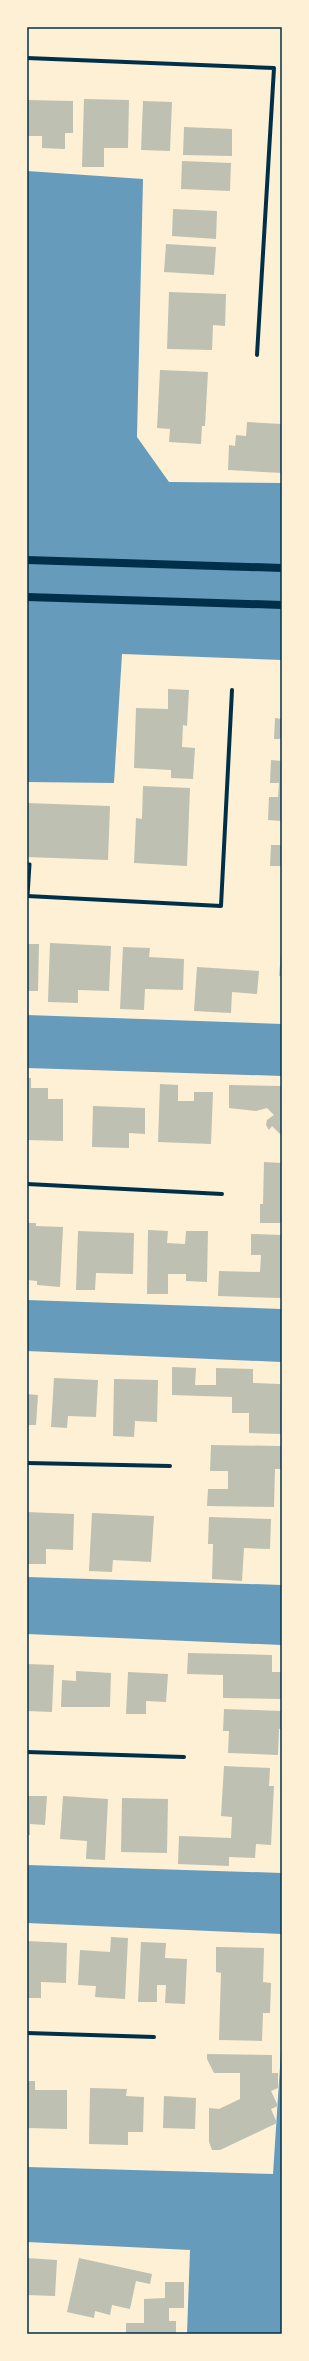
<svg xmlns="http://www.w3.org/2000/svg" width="309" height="2361" viewBox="0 0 309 2361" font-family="Rubik,sans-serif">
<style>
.water{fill:#669bbc}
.building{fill:#bec0b2}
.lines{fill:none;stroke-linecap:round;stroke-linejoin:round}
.service{stroke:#003049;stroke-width:3}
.minor{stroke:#003049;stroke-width:4}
.secondary{stroke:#003049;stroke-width:8}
.neatline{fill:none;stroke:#003049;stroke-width:1.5}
</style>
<rect width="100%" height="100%" fill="#fdf0d5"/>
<path class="water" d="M27 171 143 179 137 437 169 482 282 483V660L122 654 114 783 27 782Z
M27 1015 282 1024V1076L27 1068Z
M27 1300 282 1309V1362L27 1351Z
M27 1577 282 1585V1645L27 1634Z
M27 1865 282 1873V1934L27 1923Z
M282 2036V2334H187L190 2250 27 2242V2167L273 2174Z"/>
<path class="building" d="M84 99 129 100 128 148H104V167H82Z
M27 100 73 101V133H65V149L42 148V136H27Z
M143 101 172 102 170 151 141 150Z
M184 127 232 129V156L183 155Z
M182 161 231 163 230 191 181 189Z
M173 209 217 211 216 239 172 236Z
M166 244 216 247 214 275 164 272Z
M169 292 226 294 225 326 213 325 212 350 167 349Z
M160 370 208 372 205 426H202L201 444 169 442 170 429 157 428Z
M247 422 282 424V473L228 470 229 445 235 446 236 435 246 436Z
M168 689 189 690 187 726 183 725 182 747 195 748 193 779 171 778V770L134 768 136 708 168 709Z
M275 718 282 719V739H274Z
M271 760 282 761V821L268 820 269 797H278L279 783H270Z
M143 786 190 788 187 866 134 863 136 818 142 819Z
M27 803 110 806 108 860 27 857Z
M271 845H282V866H270Z
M50 943 111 946 109 991 78 990V1003L48 1002Z
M27 944H39L38 991H27Z
M123 947 150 948 149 957 184 959 183 990 145 989 144 1010 120 1009Z
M281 952H282V976H279Z
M197 967 259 971 257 994 232 992 231 1013 194 1011Z
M27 1078H31V1088H48V1099H63V1141L27 1140Z
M160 1084 178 1085V1101H194V1092H213L211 1144 158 1142Z
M229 1085 282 1086V1136L272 1126 269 1130 266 1125 267 1120 274 1115 267 1108 256 1111 229 1108Z
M93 1106 145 1108V1134L129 1133V1148L92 1147Z
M264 1162 282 1163V1223H260V1204H263Z
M27 1223H36V1226L63 1227 60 1287 37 1285V1281L27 1280Z
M148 1230 168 1231 167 1243 185 1244 186 1231H208L207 1282 186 1281V1274H168V1294H147Z
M78 1231 134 1233 133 1274 96 1273 95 1290H76Z
M251 1234 282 1235V1298L218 1296 219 1271 260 1272 261 1255H251Z
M172 1367 196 1368 195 1385H216V1368L253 1369V1383L280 1384 282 1434 249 1433V1413H232V1397L172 1395Z
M54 1378 98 1380 96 1417 68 1416 67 1428 51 1427Z
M114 1379 158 1380 157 1422 135 1421 134 1437 113 1436Z
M27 1394 38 1395 36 1425H27Z
M211 1445 282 1446V1469H275L274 1507 207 1506 208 1489H228V1471H210Z
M27 1512 74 1514 73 1550 46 1549V1564H27Z
M92 1513 154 1516 151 1562 113 1560 112 1572 89 1571Z
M209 1517 271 1519 270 1549 244 1548 242 1581 212 1579 213 1544H208Z
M188 1653 272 1655V1672H282V1699L223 1698V1675L187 1674Z
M27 1664 54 1665 52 1712 27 1711Z
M76 1671 111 1673 110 1707H61L62 1680 76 1681Z
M128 1672 168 1674 166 1702 146 1701V1714H126Z
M224 1709 282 1711V1729H279L278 1755 228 1753 229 1731H223Z
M224 1766 270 1768 269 1786H274L271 1845 256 1844 255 1858 229 1857V1866L178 1864 179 1836 231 1838 232 1817 221 1816Z
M27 1796H47L45 1825 30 1824V1835H27Z
M63 1796 108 1799 105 1860 86 1859 87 1841 60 1839Z
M122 1798 168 1799 167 1853 121 1852Z
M111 1937 128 1938 125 1999 95 1997 96 1986 78 1985 80 1950 110 1952Z
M27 1941 67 1943 66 1983 41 1982V1998H27Z
M141 1942 166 1943 165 1958 187 1959 185 2004 165 2003 166 1985H157V2002H138Z
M216 1947 264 1948 263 1982 271 1983 270 2013H263L262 2041 219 2040 221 1973 216 1972Z
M207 2054 272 2055V2073H278V2088L271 2091 278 2106 271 2109 277 2123 220 2150H212L209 2142V2108L219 2109 240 2099V2073H214L207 2059Z
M27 2081H35V2090H67V2129L27 2128Z
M90 2088 127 2089 126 2096 144 2097 143 2132H128V2145L89 2144Z
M164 2096 196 2098 195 2129 163 2128Z
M27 2258 57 2260 55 2296 27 2295Z
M79 2258 152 2274 150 2284 136 2281 130 2309 112 2305 110 2315 95 2311 94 2318 67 2312Z
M165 2282H184V2308H169V2321H176V2334H126V2323H144V2299L165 2298Z"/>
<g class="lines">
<path class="service" d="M27 864H30L28 896"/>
<path class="minor" d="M27 58 274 68 257 355
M27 896 221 906 232 690
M27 1184 222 1194
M27 1463 170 1466
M27 1752 184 1757
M27 2033 154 2037"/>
<path class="secondary" d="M27 560 282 568
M27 597 282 605"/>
</g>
<rect width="309" height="2361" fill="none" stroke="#fdf0d5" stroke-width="56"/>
<rect x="28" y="28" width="253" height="2305" class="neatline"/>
</svg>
